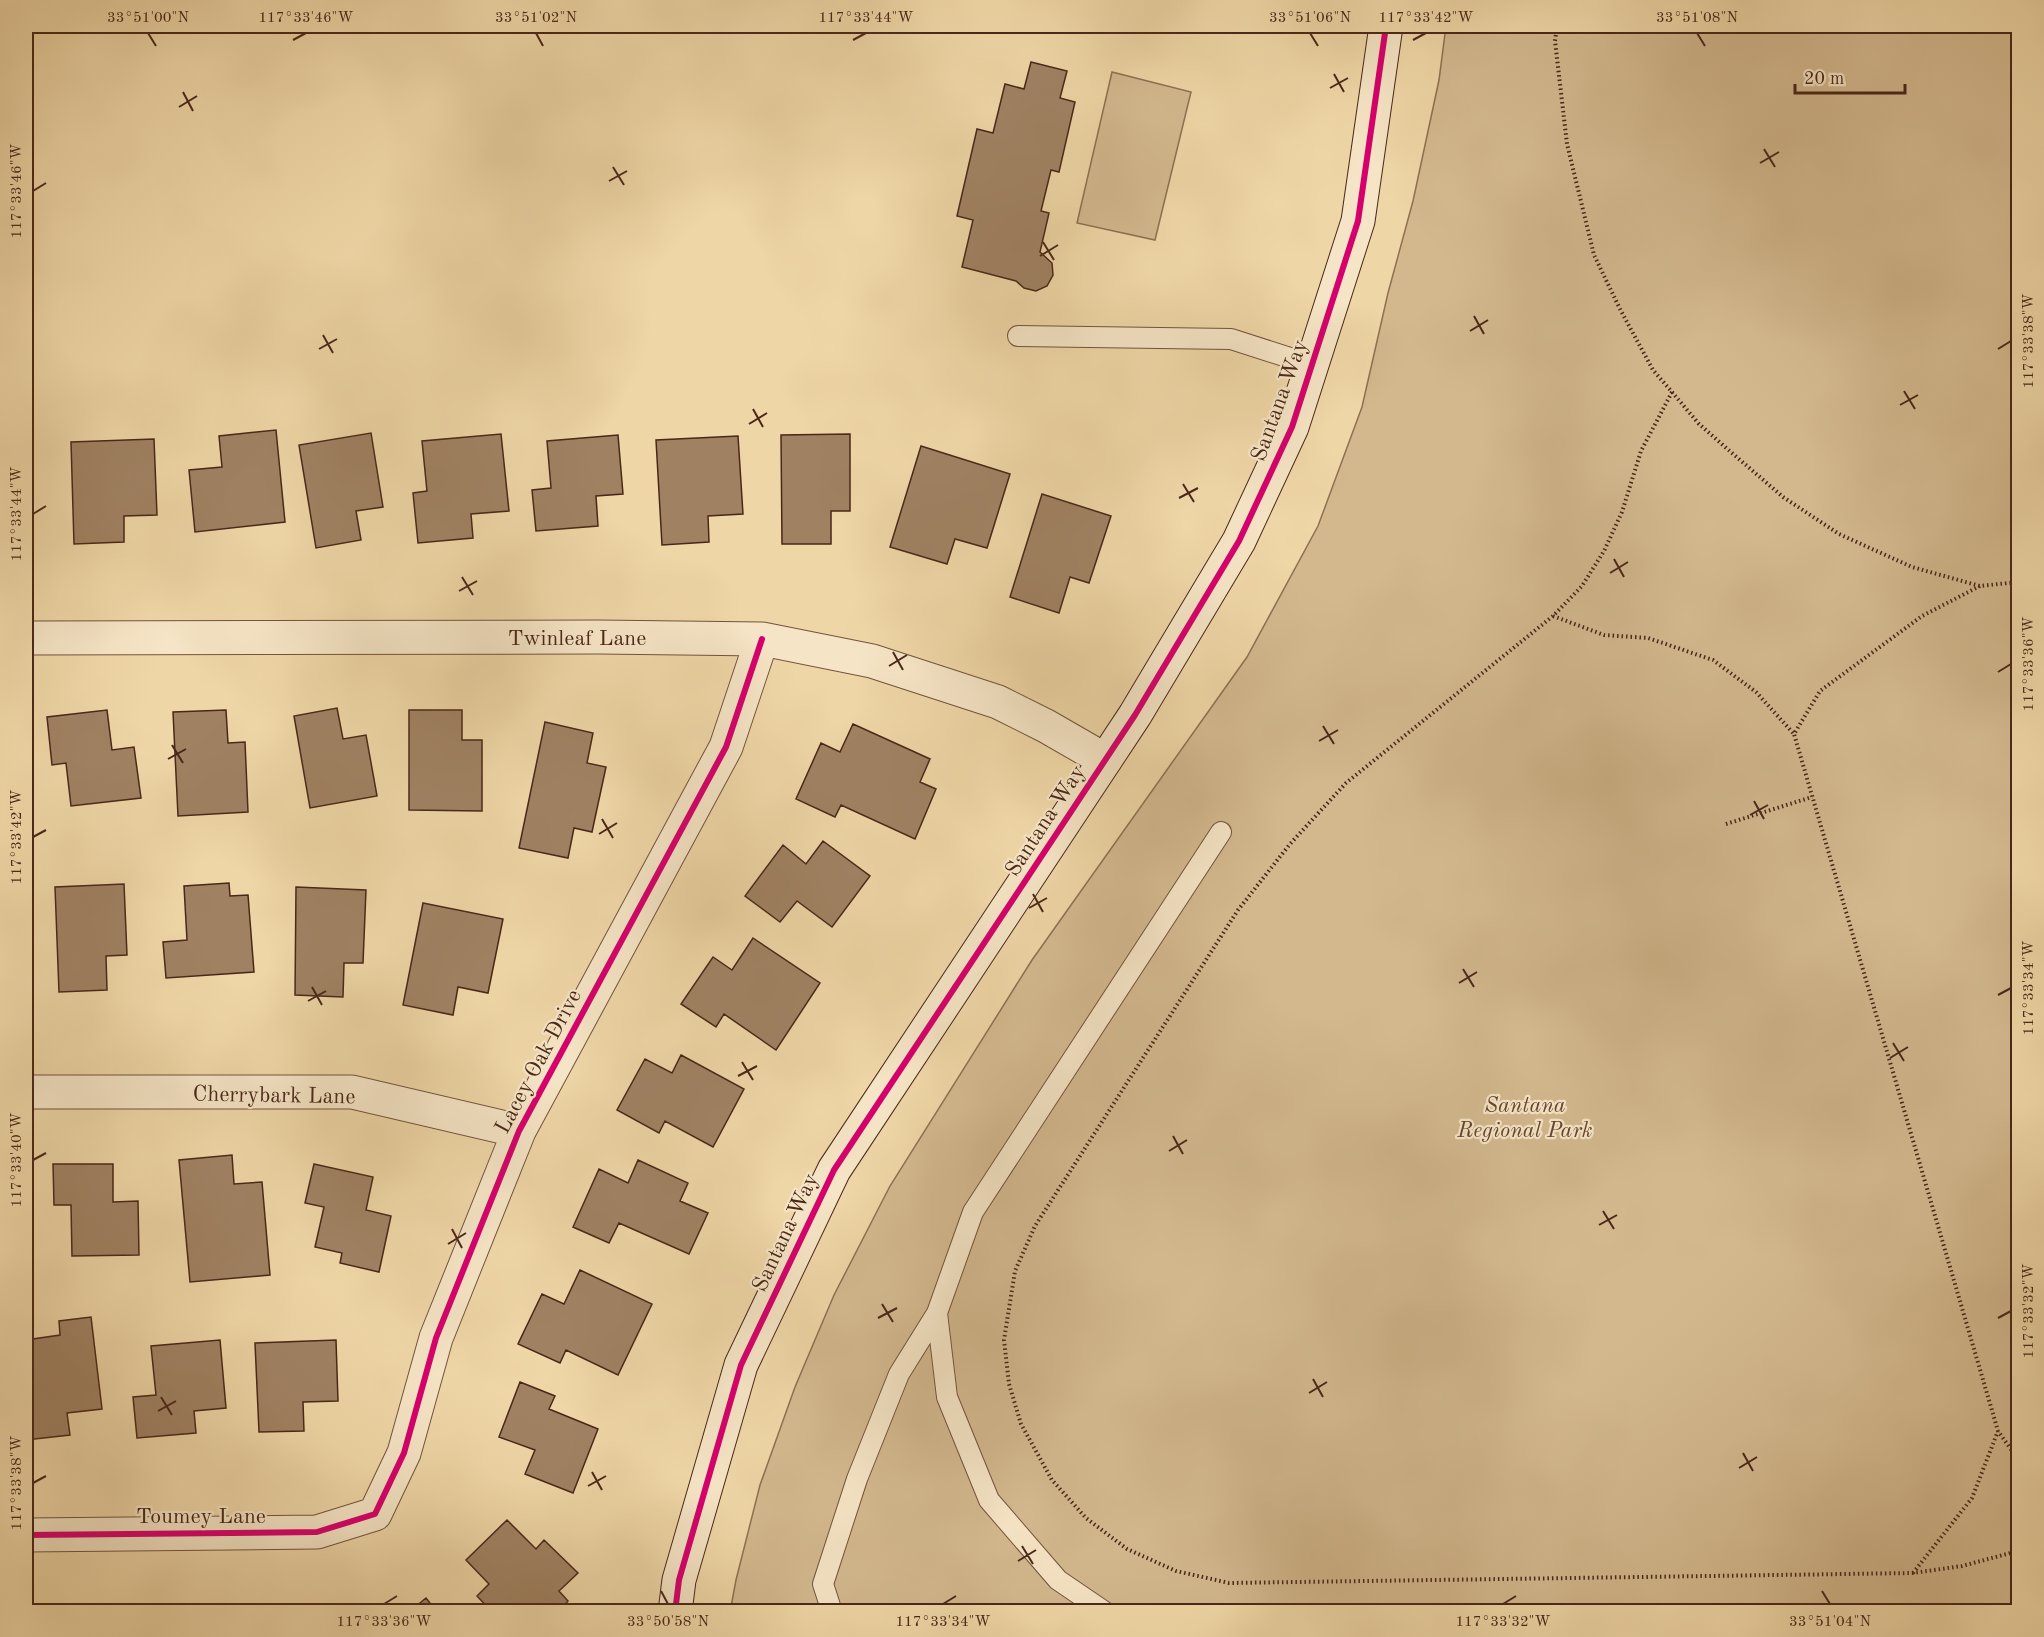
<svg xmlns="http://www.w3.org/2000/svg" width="2044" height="1637" viewBox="0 0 2044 1637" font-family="'Old Standard TT',serif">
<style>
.green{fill:#d3b88e;stroke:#8e7054;stroke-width:1.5}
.building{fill:#a08263;stroke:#4a271a;stroke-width:1.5}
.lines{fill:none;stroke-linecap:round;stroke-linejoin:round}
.lane-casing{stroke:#73533d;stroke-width:22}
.street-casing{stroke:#73533d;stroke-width:35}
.secondary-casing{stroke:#4a271a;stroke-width:35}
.path{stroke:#4a271a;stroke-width:4;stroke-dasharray:1.5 3;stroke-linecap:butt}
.lane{stroke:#f5e4c5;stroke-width:20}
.street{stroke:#f5e4c5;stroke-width:33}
.secondary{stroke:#f5e4c5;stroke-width:33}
.cycleway-casing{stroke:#f5e4c5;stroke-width:10}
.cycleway{stroke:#d6006c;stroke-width:6}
.ticks{fill:none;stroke:#4a271a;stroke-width:2}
.labels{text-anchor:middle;stroke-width:4.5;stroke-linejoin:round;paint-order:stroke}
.street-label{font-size:22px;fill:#4a271a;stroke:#f5e4c5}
.park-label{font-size:22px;font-style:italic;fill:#654431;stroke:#f5e4c5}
.neatline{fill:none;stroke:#4a271a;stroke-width:2}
.ticks-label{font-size:15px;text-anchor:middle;fill:#4a271a}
</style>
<rect width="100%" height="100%" fill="#efd6a6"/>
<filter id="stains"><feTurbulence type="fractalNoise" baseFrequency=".00333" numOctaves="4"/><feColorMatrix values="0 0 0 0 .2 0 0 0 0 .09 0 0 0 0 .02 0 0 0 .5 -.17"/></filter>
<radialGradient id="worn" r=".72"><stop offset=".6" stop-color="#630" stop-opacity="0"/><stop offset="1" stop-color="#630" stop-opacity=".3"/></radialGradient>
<path class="green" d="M1446 26H2018V1611L730 1612 736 1580 760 1485 795 1387 834 1295 890 1186 1032 960 1247 657 1318 526 1362 407 1388 293 1413 201 1439 80Z
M1112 72 1191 92 1155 240 1077 223Z"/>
<path class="building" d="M1031 62 1067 71 1060 98 1075 102 1059 172 1051 170 1041 211 1049 213 1040 252 1052 263 1053 275 1047 286 1036 291 1024 288 1016 281 962 267 973 220 957 216 977 129 993 133 1005 84 1024 89Z
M276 430 285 522 195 532 189 470 222 467 219 436Z
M371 433 383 507 356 511 361 540 316 548 299 445Z
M501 434 509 511 471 514 473 538 418 543 413 493 427 491 422 441Z
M850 434V511H831V544H782L781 435Z
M618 435 623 494 596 496 598 526 536 531 532 490 551 488 547 441Z
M26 436 33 507 26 508Z
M738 436 743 514 708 516 709 542 662 545 656 440Z
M154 439 157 515 124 516V542L74 544 71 442Z
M921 446 1010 474 987 548 955 539 947 564 890 547Z
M1042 494 1111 516 1089 583 1070 577 1059 613 1010 597Z
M337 708 343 739 366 735 377 796 310 808 294 716Z
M107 710 112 750 134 747 141 798 71 806 66 763 52 765 47 717Z
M226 710 228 743 245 742 248 812 178 816 173 712Z
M409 710H462V740H482V811L409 810Z
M545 722 593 733 587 763 606 767 592 832 574 828 568 858 519 848Z
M853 724 930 759 920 782 936 789 915 839 841 805 835 817 796 799 821 743 840 752Z
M823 841 870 876 832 927 797 901 780 922 745 896 783 845 806 864Z
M229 883 230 896 248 895 254 972 166 978 163 942 187 940 184 886Z
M124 884 127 955 106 956 107 990 59 992 55 887Z
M296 887 366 890 363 963H344L343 997 295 995Z
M423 903 503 919 488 993 458 987 453 1015 403 1005Z
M753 938 820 983 776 1050 724 1014 716 1027 681 1004 713 957 732 970Z
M681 1055 744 1089 713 1147 665 1121 659 1133 617 1110 645 1059 672 1073Z
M232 1155 234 1184 262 1182 270 1275 190 1282 179 1160Z
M638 1160 688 1183 680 1201 708 1213 689 1254 619 1223 609 1243 573 1227 599 1169 628 1183Z
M53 1164H113V1202L138 1201 139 1255 72 1256 71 1205H54Z
M314 1164 373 1177 366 1210 391 1216 379 1272 340 1263 342 1253 315 1247 324 1207 305 1203Z
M580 1270 652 1304 618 1375 566 1350 560 1363 518 1344 542 1294 564 1304Z
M91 1317 102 1409 67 1413 70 1435 26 1440V1340L60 1335 59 1321Z
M220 1340 226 1408 194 1411 196 1433 137 1438 133 1397 156 1395 151 1346Z
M336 1340 338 1401 303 1402 304 1431 259 1432 255 1343Z
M520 1382 555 1396 549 1409 598 1429 573 1493 525 1474 535 1450 499 1437Z
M507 1520 536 1549 544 1540 578 1573 559 1591 568 1601 558 1612H492L477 1596 489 1584 466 1560Z
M426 1598 437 1612H409Z
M26 1606H69V1612H26Z
M177 1607V1612H125V1611Z"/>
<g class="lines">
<defs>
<path id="lane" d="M1018 336 1231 339 1312 365
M832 1612 823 1584 857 1479 899 1374 937 1313
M1105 1612 1058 1580 989 1500 947 1397 937 1313 973 1212 1221 832"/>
<path id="street" d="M26 638 599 637 762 639 872 661 998 702 1046 726 1105 760
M26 1092H352L519 1131
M26 1535 317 1532 375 1514 404 1453 436 1338 519 1131 726 747 762 639"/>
<path id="secondary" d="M675 1612 679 1580 741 1365 834 1170 1135 715 1239 541 1292 427 1358 221 1386 26"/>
</defs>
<use href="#lane" class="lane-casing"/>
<use href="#street" class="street-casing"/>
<use href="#secondary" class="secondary-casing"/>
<path class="path" d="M1557 26 1555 41 1567 144 1594 255 1621 311 1653 370 1672 392 1699 424 1732 453 1783 497 1839 534 1912 567 1980 586 2018 582
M1672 392 1641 451 1622 512 1604 551 1582 586 1553 616 1346 783 1290 844 1238 910 1035 1226 1015 1271 1004 1340 1009 1384 1021 1424 1052 1480 1086 1518 1127 1549 1176 1571 1229 1583 1913 1573 1962 1566 2018 1551
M1980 586 1922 616 1820 691 1794 734 1998 1431 2018 1459
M1553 616 1604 635 1648 638 1713 660 1756 692 1794 734
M1726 824 1812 797
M1913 1573 1972 1498 1998 1431"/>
<use href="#lane" class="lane"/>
<use href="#street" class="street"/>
<use href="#secondary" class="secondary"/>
<defs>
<path id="cycleway" d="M26 1535 317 1532 375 1514 404 1453 436 1338 519 1131 726 747 762 639
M675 1612 679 1580 741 1365 834 1170 1135 715 1239 541 1292 427 1358 221 1386 26"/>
</defs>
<use href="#cycleway" class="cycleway-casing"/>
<use href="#cycleway" class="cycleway"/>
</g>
<path class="ticks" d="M148 33 156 46M536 33 543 46M1310 33 1318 46M1697 33 1705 46M293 40 306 33M853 40 866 33M1413 40 1426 33M1334 74 1344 92M1330 88 1348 78M183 92 193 111M179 107 197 96M1764 149 1775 167M1760 163 1779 152M613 167 624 185M609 181 627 171M33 191 46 183M1043 242 1054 260M1040 256 1058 245M1474 316 1484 334M1470 331 1488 320M323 335 333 353M319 349 337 339M1998 349 2011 341M1904 391 1915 409M1900 405 1918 395M753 409 763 427M749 424 767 413M1183 484 1194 502M1179 498 1198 488M33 514 46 506M1614 559 1624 577M1610 573 1628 562M462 577 473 595M459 591 477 581M893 652 903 670M889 666 907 655M1998 672 2011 664M1323 726 1334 744M1319 741 1338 730M172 745 183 763M168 759 186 749M1754 801 1764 819M1750 815 1768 805M602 819 613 838M599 834 617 823M33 837 46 830M1033 894 1043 912M1029 908 1047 898M1463 969 1474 987M1459 983 1477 972M312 987 322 1005M1998 995 2011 988M308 1001 326 991M1893 1043 1904 1061M1890 1058 1908 1047M742 1062 753 1080M738 1076 757 1066M1173 1136 1183 1154M1169 1151 1187 1140M33 1160 46 1153M1603 1211 1614 1229M1599 1225 1617 1215M452 1229 462 1248M448 1244 466 1233M882 1304 893 1322M878 1318 897 1308M1998 1318 2011 1311M1313 1379 1323 1397M1309 1393 1327 1382M161 1397 172 1415M158 1411 176 1401M1743 1453 1753 1471M1739 1468 1757 1457M592 1472 602 1490M33 1483 46 1476M588 1486 606 1476M1022 1546 1033 1564M1018 1561 1036 1550M661 1591 668 1604M1822 1591 1830 1604M384 1604 397 1596M943 1604 956 1596M1503 1604 1516 1596"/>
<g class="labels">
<g class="street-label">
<text transform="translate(1278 400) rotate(-70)" y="8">Santana Way</text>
<text x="577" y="645">Twinleaf Lane</text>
<text transform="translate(1044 820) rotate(-57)" y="8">Santana Way</text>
<text transform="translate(537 1061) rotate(-62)" y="8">Lacey Oak Drive</text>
<text transform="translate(274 1094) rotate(1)" y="8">Cherrybark Lane</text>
<text transform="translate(784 1232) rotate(-65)" y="8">Santana Way</text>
<text x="201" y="1523">Toumey Lane</text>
</g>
<g class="park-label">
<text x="1525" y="1112">Santana<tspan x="1525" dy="25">Regional Park</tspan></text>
</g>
</g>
<rect width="2044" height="1637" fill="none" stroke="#efd6a6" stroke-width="66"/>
<path d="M1795 84v9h110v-9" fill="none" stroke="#4a271a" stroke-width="3"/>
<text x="1804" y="84" font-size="18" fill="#4a271a" stroke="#f5e4c5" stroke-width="4.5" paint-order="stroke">20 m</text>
<rect x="33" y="33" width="1978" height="1571" class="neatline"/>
<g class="ticks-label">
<text x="148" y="22">33°51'00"N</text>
<text x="306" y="22">117°33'46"W</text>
<text x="536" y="22">33°51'02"N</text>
<text x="866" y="22">117°33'44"W</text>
<text x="1310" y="22">33°51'06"N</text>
<text x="1426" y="22">117°33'42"W</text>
<text x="1697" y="22">33°51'08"N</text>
<text transform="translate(16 191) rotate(-90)" y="5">117°33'46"W</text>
<text transform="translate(2028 341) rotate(-90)" y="5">117°33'38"W</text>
<text transform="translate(16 514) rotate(-90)" y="5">117°33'44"W</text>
<text transform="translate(2028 664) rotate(-90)" y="5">117°33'36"W</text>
<text transform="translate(16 837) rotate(-90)" y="5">117°33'42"W</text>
<text transform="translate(2028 988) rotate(-90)" y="5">117°33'34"W</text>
<text transform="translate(16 1160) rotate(-90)" y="5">117°33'40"W</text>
<text transform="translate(2028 1311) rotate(-90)" y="5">117°33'32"W</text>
<text transform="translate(16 1483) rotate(-90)" y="5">117°33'38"W</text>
<text x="384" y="1626">117°33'36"W</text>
<text x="668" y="1626">33°50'58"N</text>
<text x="943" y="1626">117°33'34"W</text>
<text x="1503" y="1626">117°33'32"W</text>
<text x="1830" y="1626">33°51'04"N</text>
</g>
<rect width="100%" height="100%" filter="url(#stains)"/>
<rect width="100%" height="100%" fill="url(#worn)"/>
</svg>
